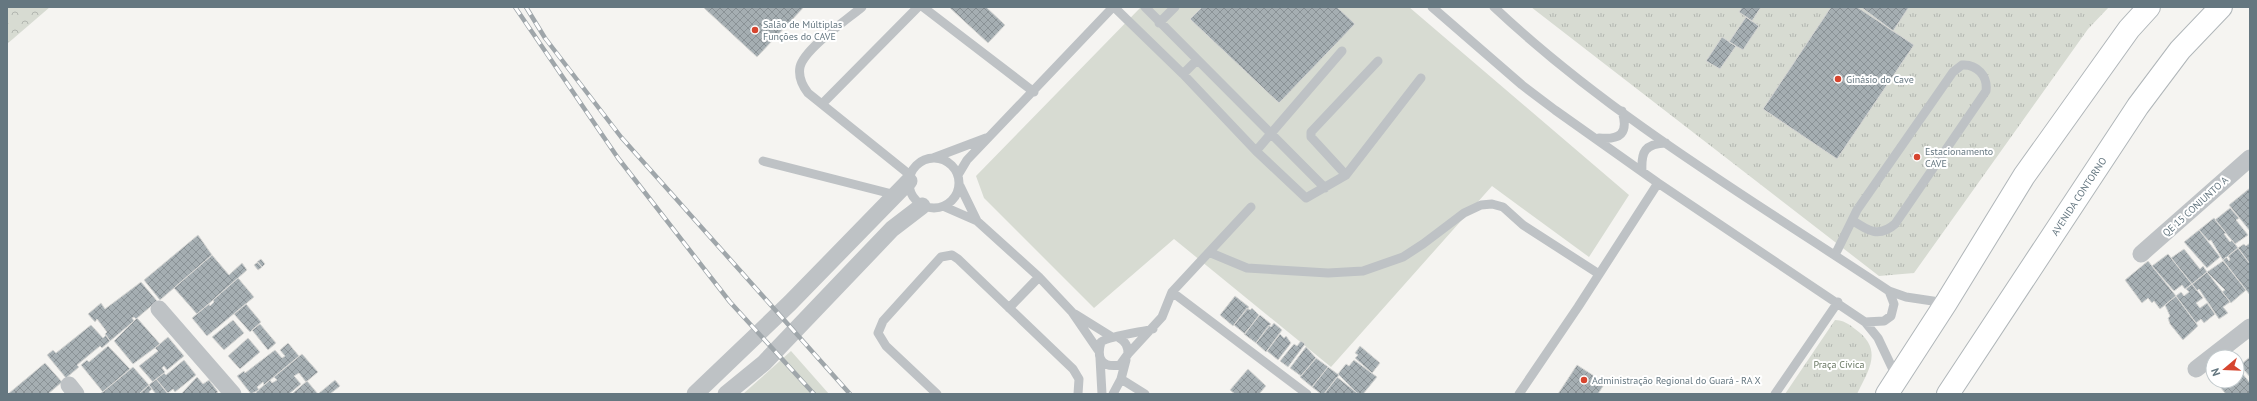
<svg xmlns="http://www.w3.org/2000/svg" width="2257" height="401" viewBox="0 0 2257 401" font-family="'PT Sans',sans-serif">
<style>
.grass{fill:#d7dbd2}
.forest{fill:url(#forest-crowns)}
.park{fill:url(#park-tufts)}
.building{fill:url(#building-cross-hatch);stroke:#d6d6d4}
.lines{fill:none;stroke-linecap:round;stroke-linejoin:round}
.secondary-casing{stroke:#b0b6b9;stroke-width:24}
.lane{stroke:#bec2c5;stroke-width:9}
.street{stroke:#bec2c5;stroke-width:17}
.secondary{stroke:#fff;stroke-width:22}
.rail-casing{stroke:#9fa6aa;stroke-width:4.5}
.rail{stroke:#fff;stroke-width:3;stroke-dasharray:9;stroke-linecap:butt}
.poi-dot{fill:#d6452f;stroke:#fff;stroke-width:1.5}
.labels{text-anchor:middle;stroke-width:4;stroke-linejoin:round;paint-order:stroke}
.poi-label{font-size:10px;fill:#657780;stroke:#fff;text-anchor:start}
.street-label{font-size:10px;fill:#657780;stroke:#fff}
.park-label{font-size:10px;fill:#6a7864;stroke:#fff}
</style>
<defs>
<pattern id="forest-crowns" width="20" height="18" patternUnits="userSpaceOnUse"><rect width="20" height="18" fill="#d7dbd2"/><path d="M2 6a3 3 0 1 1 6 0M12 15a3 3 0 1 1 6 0" fill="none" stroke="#b2b6b0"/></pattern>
<pattern id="park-tufts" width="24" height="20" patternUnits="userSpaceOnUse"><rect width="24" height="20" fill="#d7dbd2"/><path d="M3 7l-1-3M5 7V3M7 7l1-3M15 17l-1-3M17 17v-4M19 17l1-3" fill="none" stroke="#b2b6b0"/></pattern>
<pattern id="building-cross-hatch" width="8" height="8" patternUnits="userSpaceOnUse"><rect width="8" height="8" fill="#a5aeb2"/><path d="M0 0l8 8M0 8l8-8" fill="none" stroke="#8a9296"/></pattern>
</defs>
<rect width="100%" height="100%" fill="#f5f4f1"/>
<path class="grass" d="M1141 7H1409L1629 195 1589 257 1492 186 1331 367 1174 239 1094 308 984 198 976 176Z
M791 351 829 394H743Z"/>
<path class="forest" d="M7 7H50L7 44Z"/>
<path class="park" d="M1531 7H2109L2088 29 1914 273 1879 276Z
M1835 320C1843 320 1849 324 1855 329 1883 349 1870 368 1857 394H1785Z"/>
<path class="building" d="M705 7H804L757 57 704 8Z
M949 7H986L1005 25 988 43Z
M1202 7H1337L1355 24 1279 103 1190 19Z
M1742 7H1761L1752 21 1739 12Z
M1831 7H1857L1914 45 1837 159 1763 109Z
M1861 7H1909L1893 31Z
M1746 17 1759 26 1743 50 1729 42Z
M1722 37 1736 46 1720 69 1706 61Z
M2250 188V231L2229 205Z
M2230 208 2239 218 2236 220 2248 235 2235 244 2215 220Z
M2214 218 2226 233 2224 234 2230 242 2232 240 2238 248 2223 260 2211 240 2209 241 2199 230Z
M2199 230 2220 257 2207 268 2184 242Z
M198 235 212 255 160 300 144 280Z
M2250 243V264L2238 248 2244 244 2246 246Z
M2238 248 2250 264V295L2223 260 2226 257 2229 261 2230 259 2228 256Z
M2184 249 2200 269 2203 266 2207 272 2192 284 2171 258Z
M2168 254 2192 284 2185 289 2182 285 2174 291 2152 266Z
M212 255 229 275 242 263 247 270 197 314 174 288Z
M261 259 265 264 262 267 257 262Z
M2148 261 2176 296 2160 309 2154 301 2152 303 2148 298 2142 303 2125 280Z
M2223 261 2246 290 2231 303 2222 292 2225 290 2207 272Z
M258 262 262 267 258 270 254 265Z
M2207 272 2230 302 2223 307 2228 313 2219 319 2199 289 2197 291 2192 284Z
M238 278 254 297 207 336 192 318 209 304 210 306 214 302 213 300Z
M141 282 157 301 136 319 134 317 132 318 134 321 110 341 105 334 107 332 97 319 95 322 88 314 101 303 105 309Z
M2192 284 2203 298 2196 303 2200 308 2207 303 2215 314 2204 323 2201 319 2196 323 2176 296 2181 292 2184 296 2189 292 2186 289Z
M1235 296 1249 307 1233 326 1220 315Z
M2176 296 2198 326 2183 340 2170 324 2168 318 2170 316 2165 305Z
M246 304 261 322 250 332 234 314Z
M1247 308 1250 310 1252 308 1259 315 1245 334 1234 325Z
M1260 315 1271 324 1256 343 1244 334Z
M137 318 160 344 133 364 114 341Z
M233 320 244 333 224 350 212 337Z
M1274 323 1282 330 1266 352 1256 343 1269 325 1271 327Z
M260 324 276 343 268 350 252 330Z
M91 325 103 338 106 335 110 341 102 348 100 346 77 365 79 367 66 378 47 355 53 350 56 353Z
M1280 334 1284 338 1286 336 1291 343 1278 360 1267 351Z
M168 337 184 356 167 370 164 366 162 368 165 372 153 382 139 366 158 351 155 348Z
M248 338 260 352 240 369 228 356Z
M1301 341 1305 344 1288 367 1280 361 1294 344 1297 346Z
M288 343 299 356 264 385 263 382 257 387 259 390 251 394 237 376 244 371 245 373 275 350 282 358 285 356 280 350Z
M108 346 130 369 103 392 81 365 87 360 89 362Z
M1360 346 1380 363 1372 373 1355 358 1358 355 1355 353Z
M1306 347 1316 358 1301 376 1290 368Z
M302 354 318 372 306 382 299 373 294 376 301 384 289 394H257L256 392 270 380 272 383 277 380 274 377Z
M2250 357V377L2240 365Z
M1316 358 1328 367 1312 387 1300 377Z
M184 360 196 375 175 392 173 389 168 393 156 379 164 373 166 375Z
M1354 360 1377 377 1363 394 1357 393 1338 374 1346 364 1349 366Z
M45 363 62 382 48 394H8Z
M1577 365 1605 383 1598 394H1558Z
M133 367 149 385 139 394H100Z
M1328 367 1339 375 1324 394H1321L1312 387Z
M2237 367 2250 383V394H2226L2215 381H2237Z
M1248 369 1266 386 1259 394H1235L1230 390Z
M197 377 203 384 209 380 218 392 215 394H181Z
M1337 377 1357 393 1356 394H1324Z
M156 379 168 394H156L152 389 149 385Z
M335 380 340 386 330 394H318Z
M307 381 318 394H294L293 393Z
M149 385 152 389 149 392 150 394H139Z"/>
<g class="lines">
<defs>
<g id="secondary">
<path d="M1887 394 1946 303 2024 176 2129 29 2149 7"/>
<path id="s1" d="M1948 394 2138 106 2180 50 2221 7"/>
</g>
</defs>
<use href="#secondary" class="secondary-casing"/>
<path class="lane" d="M862 7C848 19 804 49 800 67 798 77 802 85 808 93L910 175
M923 7 1034 92
M1114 7 1183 74 1256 151 1306 198 1346 175 1421 78
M1145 7 1325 188
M1432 7 1522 85 1555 110 1658 183 1865 322 1878 338 1897 378
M1494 7C1612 118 1754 201 1889 291L1906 297 1946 303
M1159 23 1175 7
M1183 74 1197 60
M822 104 918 7
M1599 138C1620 140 1629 134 1622 111
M1256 151 1342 51
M909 183a25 25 0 1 1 50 0a25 25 0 1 1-50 0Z
M933 158 986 138
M763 161 896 195
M1642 171C1641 151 1645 144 1666 143
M958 175 967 160 1113 7
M1346 175 1311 137V132L1378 61
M960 186 977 221
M945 207 977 221 1039 277 1072 312 1098 350
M1211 253 1247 268 1328 273 1363 271 1403 257 1423 244 1464 213 1481 205 1492 204 1503 207 1523 225 1599 274
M1835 255 1857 210 1953 72 1962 65C1977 64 1988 76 1986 91L1895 224C1879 238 1868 231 1852 220
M1172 292 1307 394
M1009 308 1039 277
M1075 314 1112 337
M1865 322 1884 321 1891 316 1894 304 1889 291
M1118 337C1126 342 1128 346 1128 354L1120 365C1102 368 1096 359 1101 342 1109 336 1141 332 1153 329
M1128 354 1162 317 1172 292 1251 207
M1100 358 1102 394
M1121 379 1145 394
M937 394 886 346 878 333 883 321 941 257 952 255 958 259 1073 369 1079 379 1078 394
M1113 394 1121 379 1126 360
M1519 394 1578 307 1658 183
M1775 394 1838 302"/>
<path class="street" d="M2141 254 2250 158
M159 309 233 394
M2196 369 2250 327
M69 385 76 394
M695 394 790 303 909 181
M726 394 764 363 892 229 922 206"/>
<use href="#secondary" class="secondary"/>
<defs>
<path id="rail" d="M515 7 618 158 730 302 814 394
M526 7 545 38 621 137 850 394"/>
</defs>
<use href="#rail" class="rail-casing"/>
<use href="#rail" class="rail"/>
</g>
<g class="poi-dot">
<circle cx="755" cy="30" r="4"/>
<circle cx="1838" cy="79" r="4"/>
<circle cx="1917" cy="157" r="4"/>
<circle cx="1584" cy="380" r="4"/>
</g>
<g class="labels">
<g class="poi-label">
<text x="763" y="28">Salão de Múltiplas<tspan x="763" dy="12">Funções do CAVE</tspan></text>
<text x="1846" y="83">Ginásio do Cave</text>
<text x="1925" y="155">Estacionamento<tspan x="1925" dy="12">CAVE</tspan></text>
<text x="1592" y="384">Administração Regional do Guará - RA X</text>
</g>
<g class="street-label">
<text dy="4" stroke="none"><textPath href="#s1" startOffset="237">AVENIDA CONTORNO</textPath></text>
<text transform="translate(2195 206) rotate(-42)" y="4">QE 15 CONJUNTO A</text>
</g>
<g class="park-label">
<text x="1839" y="368">Praça Cívica</text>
</g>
</g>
<rect width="2257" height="401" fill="none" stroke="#657780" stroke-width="16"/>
<g transform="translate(2225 369) rotate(251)"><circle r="19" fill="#ffffff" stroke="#c1c9cc"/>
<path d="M0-3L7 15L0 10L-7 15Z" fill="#d6452f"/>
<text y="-6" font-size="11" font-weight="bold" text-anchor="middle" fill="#657780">N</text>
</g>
</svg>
